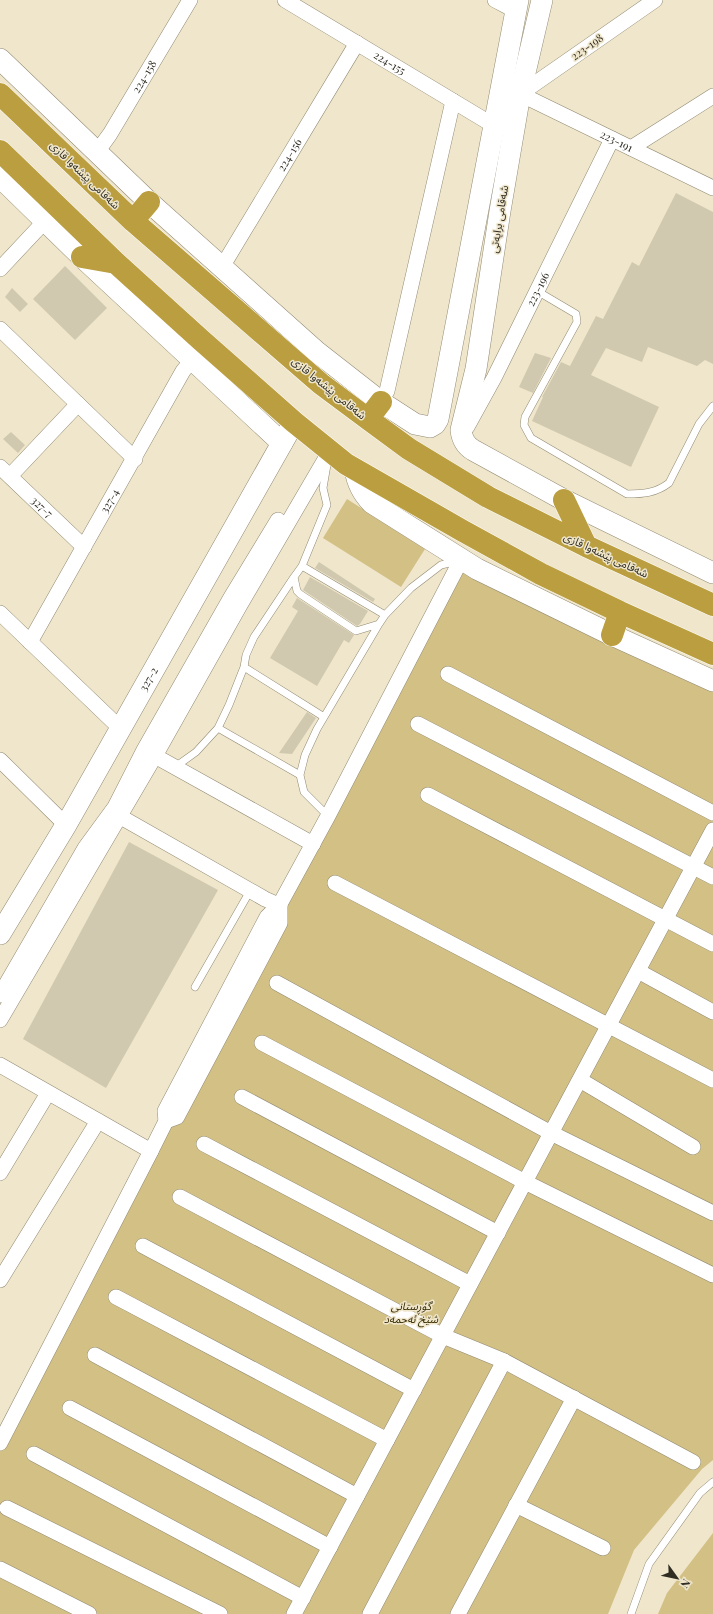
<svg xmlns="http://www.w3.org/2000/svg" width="713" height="1614" viewBox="0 0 713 1614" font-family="'Playfair Display','Noto Sans Arabic',serif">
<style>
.green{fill:#d3c085}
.building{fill:#d1c9af}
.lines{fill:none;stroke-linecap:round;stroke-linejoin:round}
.lane-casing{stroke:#928a72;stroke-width:8}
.street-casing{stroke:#928a72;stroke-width:16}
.secondary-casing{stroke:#928a72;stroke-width:22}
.highway-casing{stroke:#fff;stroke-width:23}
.lane{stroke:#fff;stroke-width:7}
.street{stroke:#fff;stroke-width:15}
.secondary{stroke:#fff;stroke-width:21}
.highway{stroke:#ba9e3f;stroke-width:22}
.labels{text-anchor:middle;stroke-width:3;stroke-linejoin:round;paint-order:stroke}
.street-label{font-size:11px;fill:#302d23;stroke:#efe6cc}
.park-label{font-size:11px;font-style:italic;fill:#392e06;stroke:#efe6cc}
</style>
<rect width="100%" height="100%" fill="#efe6cc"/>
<path class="green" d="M347 499 425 549 401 587 323 538Z
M464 571 713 690V1460L702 1469 634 1550 608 1614H0V1443Z
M713 1533V1614H658L667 1593Z"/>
<path class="building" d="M676 193 713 212V364L705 360 697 366 648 347 642 362 606 348 591 375 659 407 631 467 532 421 543 397H542L561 362 570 366 596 316 603 319 632 262 639 266Z
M65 266 107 308 75 340 33 299Z
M12 288 28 304 20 312 5 297Z
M535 353 551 358 533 393 519 387Z
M11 432 25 445 18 453 3 439Z
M319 562 375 599 373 602 315 568Z
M310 577 368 611 360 624 357 626 303 590Z
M297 598 354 635 349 643 344 640 317 686 270 658 298 611 292 607Z
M307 712 316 718 292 754 279 753Z
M129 842 218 890 106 1088 23 1039Z"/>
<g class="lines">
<defs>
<path id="lane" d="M537 291 576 314 577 322 525 417 524 425 531 438 627 494C643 494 656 493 669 483L699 424 713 406
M327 465 323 488 327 505 302 566 294 577 297 591 300 594 356 631 379 624 385 615 411 588 441 565 458 561
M302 566 385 615
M244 667 324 717
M218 728 300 775
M175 767 196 752 218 728 229 705 244 667 246 655 254 637 294 577
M328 816 304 792 300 775 305 755 317 729 379 624
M195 987 250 891
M631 1614 649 1564 700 1493 713 1482"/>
<g id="street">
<path id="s1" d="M285 0 493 125"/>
<path d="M495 0 516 11"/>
<path id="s2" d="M655 0 520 94 713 188"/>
<path d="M631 148 713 96"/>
<path id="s3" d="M97 152 110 134 190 0"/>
<path id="s4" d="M222 267 357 43"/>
<path d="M0 269 45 221"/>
<path d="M0 329 135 459"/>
<path d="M381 402 387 391 453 101"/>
<path id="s5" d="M467 427 494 378 612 139"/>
<path id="s6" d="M0 467 84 547"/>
<path d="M10 476 78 404"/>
<path d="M0 613 121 729"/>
<path id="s7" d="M30 642 183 371 192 360"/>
<path d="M448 674 713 813"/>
<path d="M418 724 713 877"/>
<path d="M146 751 313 844"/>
<path d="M0 760 66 825"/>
<path d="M428 795 713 944"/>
<path d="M112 812 265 899 274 903 280 904 328 816 461 560"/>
<path d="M335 883 713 1080"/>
<path d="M280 904V923L177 1117 166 1121 165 1111 267 917Z"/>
<path d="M638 971 713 1012"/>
<path d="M277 983 551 1133 713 1213"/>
<path d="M0 995 85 848 115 807 144 750 230 599 278 520"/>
<path d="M0 1020 155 756 240 605 330 451"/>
<path d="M262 1043 525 1182 713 1275"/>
<path d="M0 1065 151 1151 0 1443"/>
<path d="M580 1080 693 1147"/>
<path d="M242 1097 498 1233"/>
<path d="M204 1144 470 1284"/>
<path d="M151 1151 166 1121"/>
<path d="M0 1173 48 1093"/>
<path d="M180 1197 443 1336 504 1361 693 1462"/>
<path d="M143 1246 414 1390"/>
<path d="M0 1280 98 1121"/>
<path d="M116 1297 387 1440"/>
<path d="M95 1355 357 1496"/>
<path d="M70 1408 330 1547"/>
<path d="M34 1454 303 1598"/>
<path d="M516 1505 603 1548"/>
<path d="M7 1508 220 1614"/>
<path d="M0 1569 89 1614"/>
<path d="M294 1614 713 830"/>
<path d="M370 1614 504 1361"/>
<path d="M458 1614 574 1398"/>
</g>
<g id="secondary">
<path d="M542 0 520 94 500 211 476 369 461 430C462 439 465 445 473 450L564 500 713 573"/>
<path d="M0 59 149 202 317 352 381 402 415 424 430 427 435 424 438 419 518 0"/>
<path d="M0 177 82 257 282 443"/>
<path d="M355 469C357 483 362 493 372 503L477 569 612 635 713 681"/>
<path id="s8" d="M0 934 66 825 294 422"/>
</g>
<path id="highway" d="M0 94 133 221 321 384 368 419 409 449 488 497 586 546 713 605
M0 151 116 263 201 340 294 422 346 464 463 531 541 574 620 612 713 654
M133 221 149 202
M82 257 116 263
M368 419 381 402
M564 500 586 546
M612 635 620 612"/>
</defs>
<use href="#lane" class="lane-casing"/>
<use href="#street" class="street-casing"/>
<use href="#secondary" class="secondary-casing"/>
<use href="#highway" class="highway-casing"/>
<use href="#lane" class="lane"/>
<use href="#street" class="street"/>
<use href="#secondary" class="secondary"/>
<use href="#highway" class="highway"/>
</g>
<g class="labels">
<g class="street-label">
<text transform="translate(587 47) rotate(-35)" y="4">223-198</text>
<text dy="4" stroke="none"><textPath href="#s1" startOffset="122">224-155</textPath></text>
<text dy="4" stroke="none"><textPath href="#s3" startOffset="89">224-158</textPath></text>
<text dy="4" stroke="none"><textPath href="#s2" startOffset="272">223-191</textPath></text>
<text dy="4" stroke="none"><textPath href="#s4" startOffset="131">224-156</textPath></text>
<text transform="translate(85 175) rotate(44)" y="4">شەقامی پێشەوا قازی</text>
<text transform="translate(499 219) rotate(-81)" y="4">شەقامی برایەتی</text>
<text dy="4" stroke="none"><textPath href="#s5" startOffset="155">223-196</textPath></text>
<text transform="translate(329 388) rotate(39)" y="4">شەقامی پێشەوا قازی</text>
<text dy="4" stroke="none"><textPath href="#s7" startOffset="162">327-4</textPath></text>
<text dy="4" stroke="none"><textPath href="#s6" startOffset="58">327-7</textPath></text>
<text transform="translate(606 555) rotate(25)" y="4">شەقامی پێشەوا قازی</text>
<text dy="4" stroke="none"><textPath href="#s8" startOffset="295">327-2</textPath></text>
</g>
<g class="park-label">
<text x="411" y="1310">گۆڕستانی<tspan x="411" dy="13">شێخ ئەحمەد</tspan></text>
</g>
</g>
<g transform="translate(677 1578) rotate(123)" stroke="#efe6cc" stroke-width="3" paint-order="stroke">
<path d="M0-3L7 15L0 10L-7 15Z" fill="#302d23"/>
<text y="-6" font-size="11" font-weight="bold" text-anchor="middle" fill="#302d23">N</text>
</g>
</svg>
